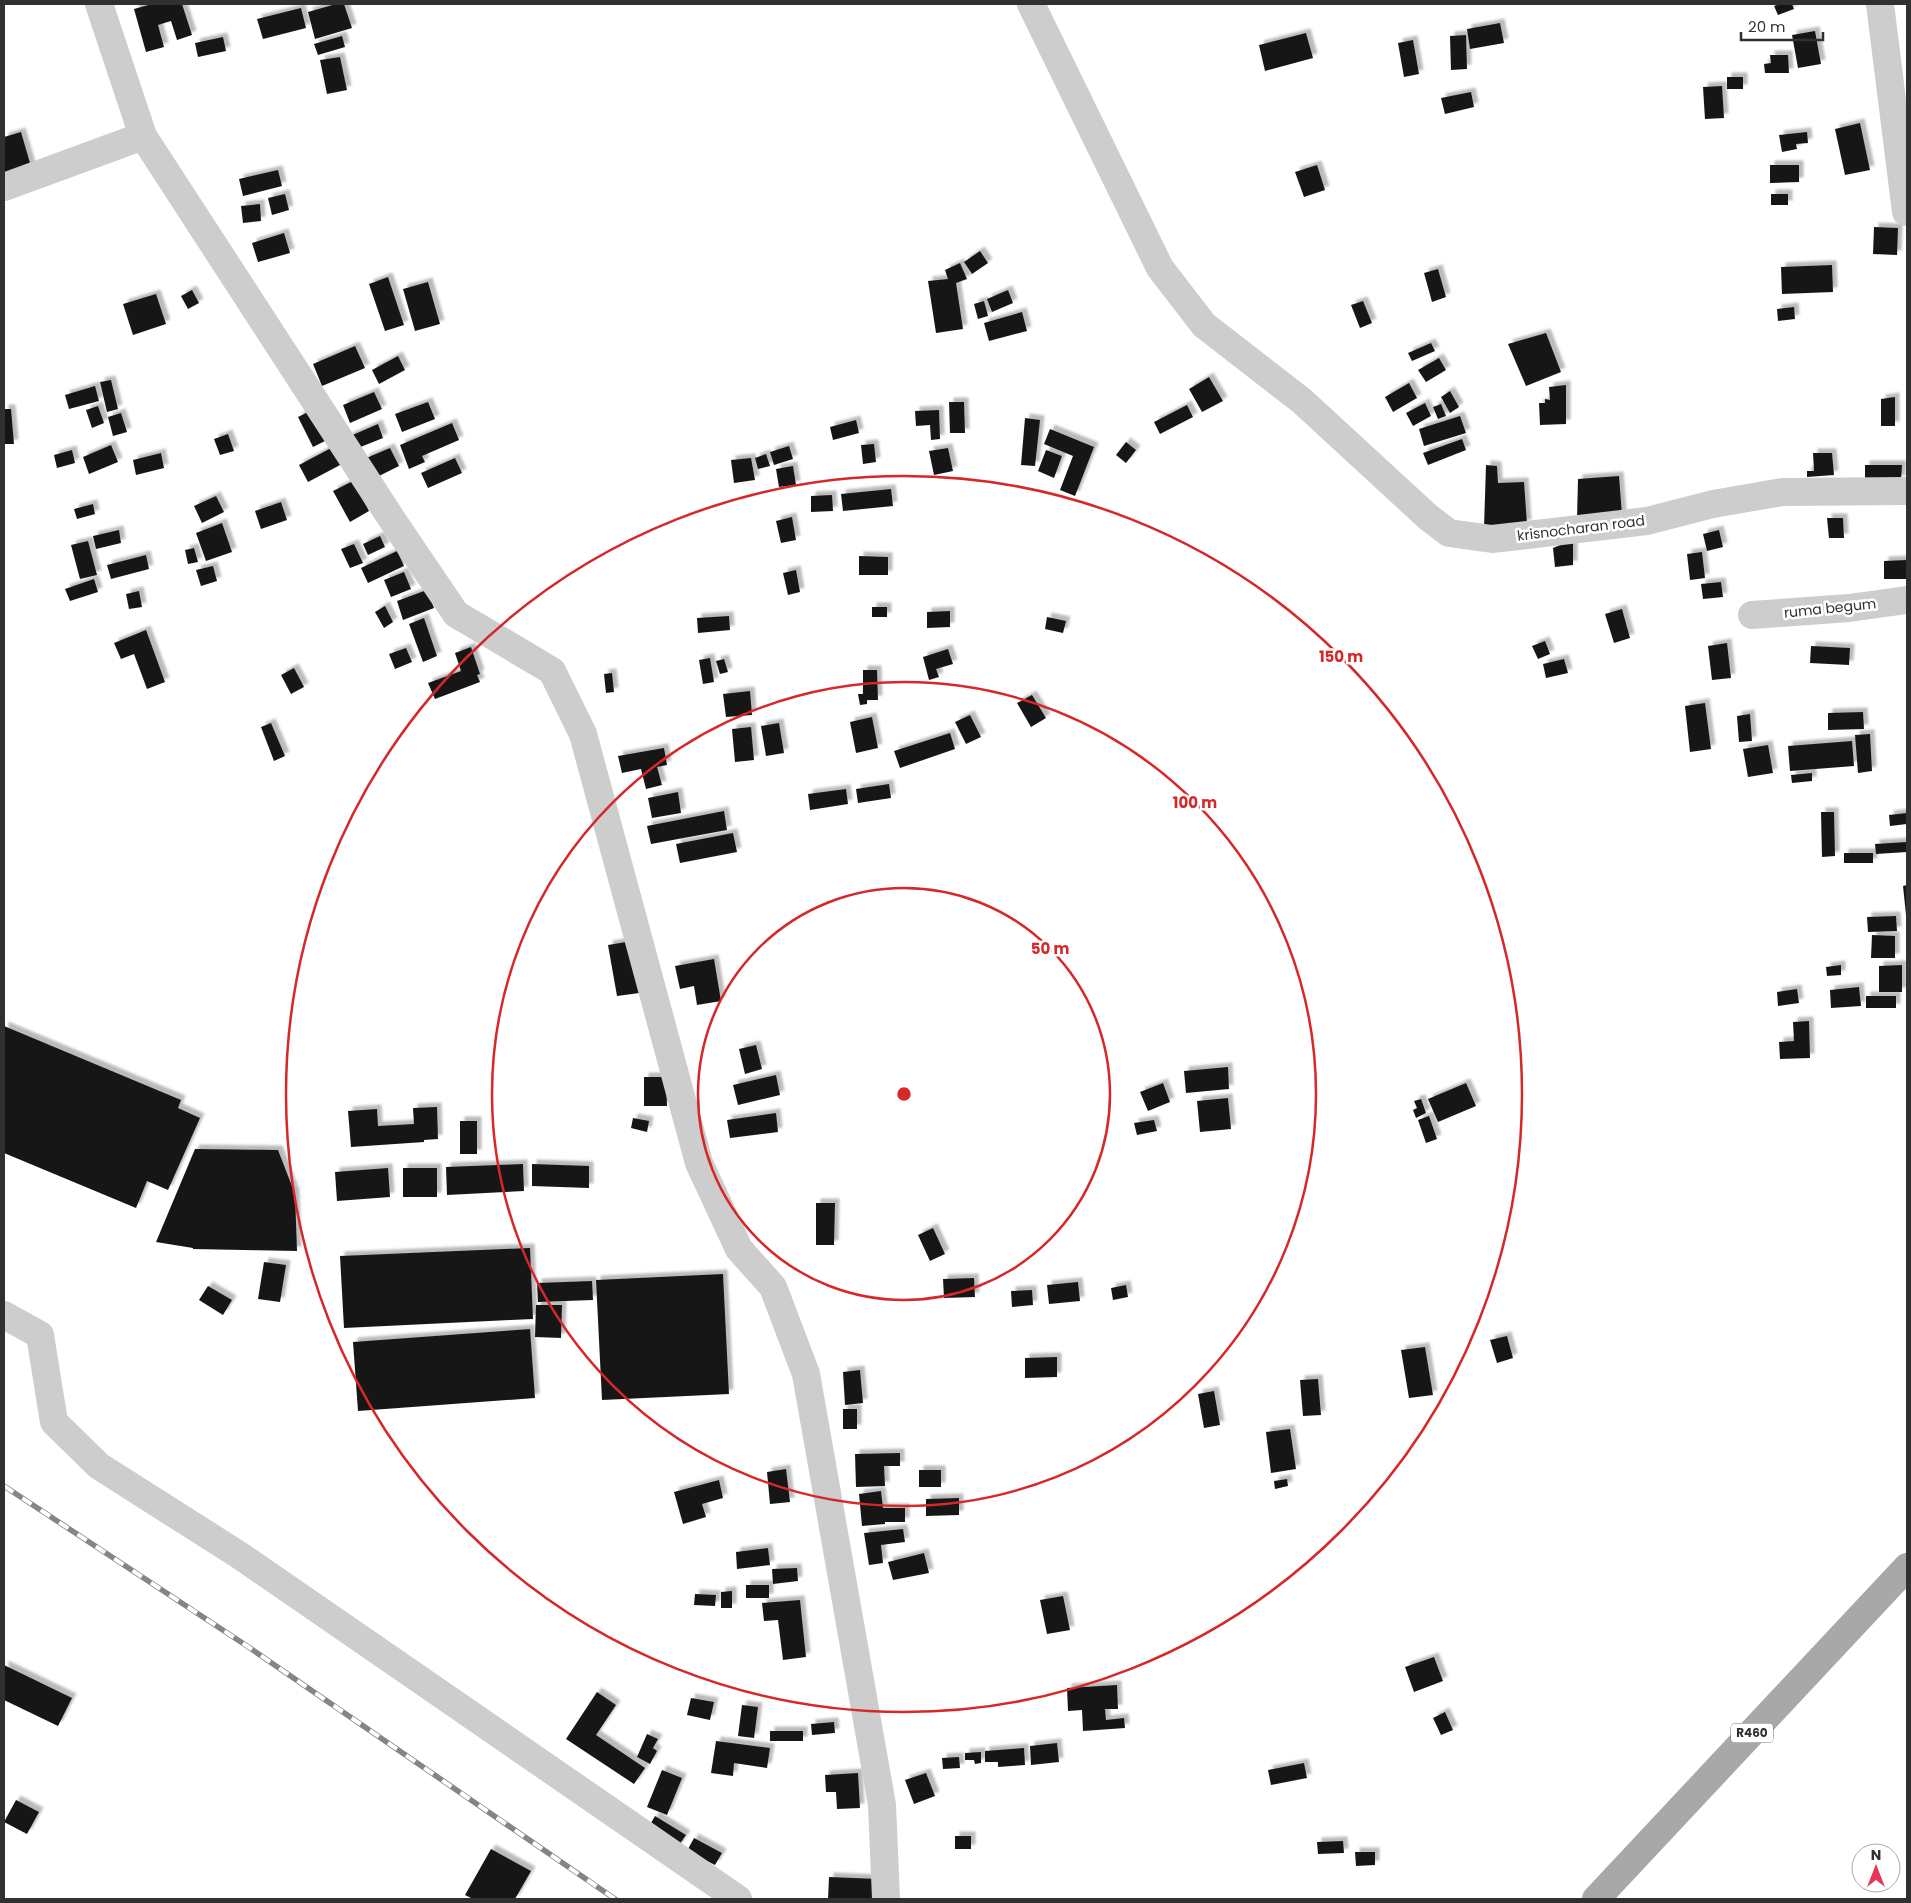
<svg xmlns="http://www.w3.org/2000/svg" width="1911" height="1903" viewBox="0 0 1911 1903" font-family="Poppins,sans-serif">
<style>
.building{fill:#171717;filter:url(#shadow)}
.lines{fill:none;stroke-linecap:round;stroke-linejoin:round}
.street{stroke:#cdcdcd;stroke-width:28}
.primary{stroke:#a8a8a8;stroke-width:28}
.rail-casing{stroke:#858585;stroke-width:5.5}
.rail{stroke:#fff;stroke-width:4;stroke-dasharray:11;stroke-linecap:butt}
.ring{fill:none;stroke:#d62828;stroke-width:2.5}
.labels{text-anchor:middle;stroke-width:5;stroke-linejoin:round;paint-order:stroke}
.shield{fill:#fff;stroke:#6e6e6e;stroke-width:1}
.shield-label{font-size:12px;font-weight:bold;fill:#303030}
.street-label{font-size:14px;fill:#303030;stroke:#fff}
.centre{fill:#d62828;stroke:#fff;stroke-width:2.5}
.ring-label{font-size:15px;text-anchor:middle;font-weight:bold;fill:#d62828;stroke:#fff;stroke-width:5;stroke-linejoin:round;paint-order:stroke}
</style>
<defs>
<filter id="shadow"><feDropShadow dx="4.5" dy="-4.5" stdDeviation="1" flood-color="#0004"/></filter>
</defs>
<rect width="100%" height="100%" fill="#fff"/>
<path class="building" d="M152 4H182L192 35 177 40 171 21 158 25 164 47 146 52 134 9Z
M336 4H344L352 28 315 39 308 12Z
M1780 4H1792L1794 9 1778 15 1774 6Z
M301 8 306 28 263 39 257 19Z
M1500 23 1504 43 1470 49 1467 29Z
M1815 31 1821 64 1798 68 1792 35Z
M1306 33 1313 58 1265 71 1259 45Z
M1466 35 1467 69 1451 70 1450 36Z
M342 36 345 47 318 55 314 44Z
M223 37 226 51 198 57 195 43Z
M1413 40 1419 74 1404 77 1398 43Z
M1770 55H1788L1789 73H1765L1764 64 1771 63Z
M340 57 347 90 327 94 320 60Z
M1727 77H1743V89H1727Z
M1722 86 1724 118 1705 119 1703 87Z
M1471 92 1474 107 1445 114 1441 98Z
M1860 123 1870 170 1845 175 1835 129Z
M21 132 32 170 4 178V137Z
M1807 132 1808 143 1796 144 1797 149 1782 152 1779 135Z
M1317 165 1325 190 1304 197 1295 172Z
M1770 165H1799V182L1770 183Z
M278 170 282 186 243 196 239 179Z
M285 194 289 210 272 215 268 198Z
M1771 194H1788V205H1771Z
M260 204 261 221 243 223 241 206Z
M1874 227 1898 228 1897 255 1873 254Z
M284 233 290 253 258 262 252 243Z
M980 251 988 263 972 274 964 262Z
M960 263 967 279 956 283 963 329 936 333 928 281 948 279 945 270Z
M1832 265 1833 292 1782 294 1781 267Z
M1438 269 1446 297 1432 302 1424 273Z
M388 277 404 325 385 331 369 284Z
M428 282 440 324 415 331 403 289Z
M192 290 199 303 188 309 181 296Z
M1008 290 1013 303 992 312 987 299Z
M156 294 166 324 133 335 123 304Z
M984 301 988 316 978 319 974 304Z
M1363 301 1372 323 1360 328 1351 305Z
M1794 307 1795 319 1778 321 1777 309Z
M1022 312 1027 331 989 341 984 323Z
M1546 333 1561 372 1526 386 1508 344Z
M1431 343 1435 351 1412 361 1408 353Z
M355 346 365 368 322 386 313 364Z
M398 356 405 370 379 384 372 370Z
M1439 358 1446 370 1426 382 1418 370Z
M1209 377 1223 401 1202 412 1189 389Z
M111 380 118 409 107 412 100 382Z
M1409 383 1417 398 1393 412 1385 397Z
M1566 385V424L1540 425 1539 403H1545V399L1550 400 1549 387Z
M95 386 99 401 69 409 65 395Z
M1450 391 1459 407 1450 413 1441 397Z
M374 392 382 409 350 423 343 405Z
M1895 397V426H1881V399Z
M428 402 435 419 402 432 395 414Z
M949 402H964L965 433H950Z
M1425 403 1431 416 1413 426 1406 413Z
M1441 404 1446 416 1438 419 1433 407Z
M1187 405 1193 417 1160 434 1154 422Z
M98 406 104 423 92 428 86 410Z
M4 409H11L14 444H4Z
M312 410 327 440 313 447 298 417Z
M939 410 940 439 931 440 930 425 916 426 915 411Z
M121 413 127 432 113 436 108 417Z
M1460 416 1466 433 1424 446 1419 429Z
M1025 418 1040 420 1035 466 1021 465Z
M856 420 859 433 833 440 830 427Z
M452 423 459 440 422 456 425 462 409 469 400 445Z
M378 424 383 438 353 450 348 437Z
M1050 429 1094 447 1075 496 1060 490 1073 456 1044 444Z
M228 434 234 451 220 455 214 439Z
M1462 439 1466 450 1428 465 1423 453Z
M1126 442 1136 450 1126 463 1116 455Z
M874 444 876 462 863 464 861 445Z
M111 445 118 462 89 474 83 457Z
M789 446 793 459 774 465 770 452Z
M333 447 342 464 308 482 299 465Z
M390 448 399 466 373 479 364 459Z
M948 448 953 471 934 475 929 451Z
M72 450 75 463 57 468 54 455Z
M1046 450 1062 456 1054 478 1038 471Z
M161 453 164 468 136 475 133 460Z
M1813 453H1832L1834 475 1807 477V471H1814Z
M766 454 770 466 758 469 755 458Z
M455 458 462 473 428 488 421 473Z
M751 458 755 480 734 483 731 460Z
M1486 465 1497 466 1498 483 1524 482 1527 524 1484 528Z
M1865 465H1902L1901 480 1865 478Z
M793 466 796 485 779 487 776 469Z
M1619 476 1622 515 1577 519 1578 479Z
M353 481 369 511 350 522 333 491Z
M891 489 893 506 843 511 841 494Z
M832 495 833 511 811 512V496Z
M216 496 224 512 202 523 194 506Z
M281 502 287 520 261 529 255 511Z
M93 504 95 514 77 519 74 509Z
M792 517 796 540 781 543 776 521Z
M1827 518H1843L1844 538H1829Z
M222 523 232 552 206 561 196 533Z
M119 530 121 543 96 549 93 536Z
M1719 530 1723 547 1707 551 1703 534Z
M380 536 385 547 368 555 363 544Z
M88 541 97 575 80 579 71 545Z
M1573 543V565L1555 567 1553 548 1563 544Z
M354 544 363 563 350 568 341 549Z
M194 548 198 562 188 564 185 550Z
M397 551 404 566 368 583 361 568Z
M1702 552 1705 578 1690 580 1687 554Z
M146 555 149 569 111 579 107 565Z
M859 556 888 557V575H859Z
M1907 560V579H1884V561Z
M213 566 217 581 201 586 196 570Z
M796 570 800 592 788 595 783 573Z
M404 572 411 589 391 597 384 580Z
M94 579 98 592 70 601 65 589Z
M1721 582 1723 597 1703 599 1701 584Z
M427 590 434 608 403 620 397 601Z
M139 591 142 607 129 609 126 594Z
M385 606 393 622 384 628 375 612Z
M872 607H887V617H872Z
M1622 609 1630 638 1614 643 1605 614Z
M950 611V627L927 628V612Z
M729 616 730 630 698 633 697 618Z
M1047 617 1066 621 1063 633 1045 629Z
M424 618 437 656 423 662 409 624Z
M146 630 165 682 147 689 134 654 121 659 114 643Z
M1545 641 1550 654 1538 659 1532 646Z
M1727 643 1731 678 1712 680 1708 646Z
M1811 646 1850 648 1849 665 1810 663Z
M471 647 480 674 477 675 480 682 435 699 428 683 461 671 455 653Z
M406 648 412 662 395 669 389 654Z
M948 649 953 664 936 669 939 677 929 680 923 657Z
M710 658 714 682 703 684 699 660Z
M724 659 728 672 720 674 716 661Z
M1564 659 1568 673 1546 678 1543 664Z
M294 668 304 687 291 694 281 675Z
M863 670H877L878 700H867V704L860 705 858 694H863Z
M612 673 614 692 606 693 604 674Z
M750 691 752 715 726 717 723 694Z
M1032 695 1046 718 1031 727 1017 703Z
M1705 703 1711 749 1690 752 1685 706Z
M1863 712 1864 729 1828 730V713Z
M1750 714 1752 741 1739 742 1737 716Z
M970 715 981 737 966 744 955 722Z
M872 717 878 748 856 753 850 722Z
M271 723 285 756 274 761 261 727Z
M779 723 784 753 766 756 761 726Z
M751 727 754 760 735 762 732 729Z
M950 733 955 749 900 768 894 751Z
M1870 734 1872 771 1858 773 1855 735Z
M1852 741 1854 766 1790 771 1788 746Z
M1768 745 1773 773 1748 777 1743 749Z
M664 748 667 765 657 767 662 785 646 789 641 769 622 773 618 756Z
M1812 773V781L1792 783 1791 775Z
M889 784 891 798 858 803 856 789Z
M846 789 848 804 810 810 808 794Z
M678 792 681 813 652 818 648 798Z
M724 811 727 830 651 844 647 826Z
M1821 812H1834L1835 856 1822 857Z
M1907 813V824L1890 826 1889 815Z
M733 833 737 852 680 863 676 844Z
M1907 842V852L1876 854 1875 844Z
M1844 853H1873V863H1844Z
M1907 885V915H1906L1903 886Z
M1896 916 1897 931 1868 932 1867 917Z
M1872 935 1895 936V958H1871Z
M638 940 647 992 617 996 608 945Z
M714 959 721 1001 697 1005 694 986 680 989 675 966Z
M1841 965V975L1827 976 1826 967Z
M1902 965V992H1879V966Z
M1859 987 1861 1006 1831 1008 1830 990Z
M1797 989 1799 1003 1778 1006 1777 992Z
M1866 996H1896V1008H1866Z
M1809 1021 1810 1058 1780 1059 1779 1042 1794 1041 1793 1022Z
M4 1026 181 1100 178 1108 200 1118 168 1190 147 1181 136 1208 4 1153Z
M756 1045 762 1069 745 1074 739 1049Z
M1228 1067 1229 1089 1186 1093 1184 1071Z
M776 1075 780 1095 738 1105 733 1085Z
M644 1077H666L667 1106H644Z
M1163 1083 1170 1102 1148 1111 1140 1092Z
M1466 1083 1476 1106 1438 1122 1428 1099Z
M1228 1098 1231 1129 1200 1132 1197 1101Z
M1421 1099 1426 1113 1416 1118 1413 1110 1417 1108 1414 1101Z
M437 1107 438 1139 424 1140V1142L351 1147 348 1111 377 1109 378 1126 414 1124 413 1108Z
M776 1113 778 1132 730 1138 727 1120Z
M1429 1116 1437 1139 1426 1143 1418 1120Z
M633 1118 649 1121 647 1132 631 1128Z
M1154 1120 1157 1131 1137 1135 1134 1123Z
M460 1121H477V1154H460Z
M195 1149 278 1150 295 1194 297 1251 193 1249V1248L156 1242Z
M523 1164 524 1191 447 1195 446 1167Z
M532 1164 589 1166V1188L532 1186Z
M388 1168 390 1197 337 1201 335 1172Z
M403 1168H437V1197H403Z
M816 1203H835L834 1245H816Z
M933 1228 945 1254 930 1261 918 1235Z
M530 1248 533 1319 344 1328 340 1256Z
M264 1262 286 1265 280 1302 258 1299Z
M723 1274 729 1394 602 1400 596 1280Z
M974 1278 975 1297 944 1298 943 1279Z
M592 1281 593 1300 538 1302 537 1283Z
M1078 1282 1080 1301 1049 1304 1047 1285Z
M1126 1285 1128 1297 1113 1300 1111 1288Z
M208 1286 232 1300 223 1315 199 1300Z
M1032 1290 1033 1305 1012 1307 1011 1291Z
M536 1305H562L561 1338 535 1337Z
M530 1329 535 1398 358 1411 353 1342Z
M1507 1336 1513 1358 1497 1363 1490 1340Z
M1425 1347 1433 1395 1409 1398 1401 1350Z
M1057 1357V1377L1025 1378V1358Z
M860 1370 863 1403 845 1405 843 1372Z
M1318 1379 1321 1415 1303 1416 1300 1380Z
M1214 1391 1220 1425 1204 1428 1198 1394Z
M843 1409H857V1429H843Z
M1290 1429 1296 1469 1271 1473 1266 1432Z
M900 1453V1466H884L885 1486 856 1487 855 1454Z
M786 1469 790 1502 770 1504 767 1472Z
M919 1470H941V1487H919Z
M1287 1479 1288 1486 1275 1489 1274 1481Z
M719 1480 723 1498 702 1504 706 1517 683 1524 674 1492Z
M881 1491 883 1508H905V1522H885V1524L862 1526 859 1494Z
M959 1498V1515L926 1516V1499Z
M903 1529 905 1542 881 1545 883 1563 869 1565 864 1533Z
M768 1548 770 1565 737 1569 736 1552Z
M924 1553 929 1573 893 1580 888 1562Z
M797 1568 798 1581 773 1584 772 1569Z
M746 1585H769V1598H746Z
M732 1591V1608H721V1592Z
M695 1594 716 1595 715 1606 694 1605Z
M1063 1596 1070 1630 1047 1634 1040 1600Z
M800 1600 806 1657 783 1660 778 1620 764 1621 762 1603Z
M1434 1657 1443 1681 1414 1692 1405 1667Z
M4 1665 72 1698 58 1726 4 1700Z
M1117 1685 1118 1709H1105L1106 1720 1124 1718 1125 1728 1083 1731 1082 1710 1068 1711 1067 1688Z
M597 1692 616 1705 596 1735 645 1768 634 1784 566 1739Z
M691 1698 714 1702 710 1720 687 1715Z
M742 1705 758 1707 754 1738 738 1736Z
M1445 1712 1453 1730 1441 1735 1433 1718Z
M834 1722 835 1733 812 1735 811 1724Z
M770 1731H803V1741H770Z
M647 1734 658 1739 653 1748 657 1751 650 1764 637 1757Z
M716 1741 770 1748 767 1768 734 1763 733 1776 711 1773Z
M1057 1743 1059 1762 1031 1765 1030 1746Z
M1024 1748 1025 1765 998 1767V1762H985V1751Z
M981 1752V1763L975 1764 974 1760H965V1753Z
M959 1757 960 1768 943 1769 942 1758Z
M1304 1763 1307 1778 1271 1785 1268 1770Z
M662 1770 682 1778 667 1815 647 1807Z
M858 1773 860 1808 837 1809 836 1792H826L825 1775Z
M926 1773 935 1796 914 1804 905 1780Z
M16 1800 39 1812 27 1834 4 1822Z
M655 1816 686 1835 677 1848 647 1830Z
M955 1836H971V1849H955Z
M694 1838 722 1853 715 1865 687 1851Z
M1343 1841 1344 1853 1318 1854 1317 1842Z
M491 1849 531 1871 515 1899H473L465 1895Z
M1355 1852H1375V1865L1356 1866Z
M829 1877 878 1879 876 1899H828Z"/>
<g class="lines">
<path class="street" d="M99 4 143 136 391 518 456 614 552 671 583 734 699 1163 739 1249 773 1287 806 1374 882 1805 886 1899
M1031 4 1160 268 1204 325 1302 401 1428 517 1449 533 1492 539 1647 521 1713 504 1782 492 1907 491
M1880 4 1906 212
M4 187 143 136
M1752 615 1849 608 1907 600
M4 1315 40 1335 54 1422 99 1466 239 1555 738 1899"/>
<path class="primary" d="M1596 1899 1907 1567"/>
<defs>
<path id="rail" d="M4 1486 247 1646 615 1899"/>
</defs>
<use href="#rail" class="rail-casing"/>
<use href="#rail" class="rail"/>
</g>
<g class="ring">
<circle cx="904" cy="1094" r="206"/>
<circle cx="904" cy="1094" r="412"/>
<circle cx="904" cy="1094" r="618"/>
</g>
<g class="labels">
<rect class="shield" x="1731" y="1723.5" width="42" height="19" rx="4"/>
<g class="shield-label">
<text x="1752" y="1737">R460</text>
</g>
<g class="street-label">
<text transform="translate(1581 528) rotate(-7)" y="5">krisnocharan road</text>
<text transform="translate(1830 608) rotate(-6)" y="5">ruma begum</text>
</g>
</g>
<circle cx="904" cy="1094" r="8" class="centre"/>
<g class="ring-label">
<text x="1341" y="662">150 m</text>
<text x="1195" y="808">100 m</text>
<text x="1050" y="954">50 m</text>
</g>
<rect width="1911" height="1903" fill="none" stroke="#303030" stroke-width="10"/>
<g transform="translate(1876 1868)"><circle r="24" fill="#ffffff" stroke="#acacac"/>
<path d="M0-4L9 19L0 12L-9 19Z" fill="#e23757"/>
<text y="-8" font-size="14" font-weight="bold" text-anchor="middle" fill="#303030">N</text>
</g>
<path d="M1741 32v8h82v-8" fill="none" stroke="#303030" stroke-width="2.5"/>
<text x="1748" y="32" font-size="15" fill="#303030" stroke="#ffffff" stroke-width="4" paint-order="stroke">20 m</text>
</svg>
